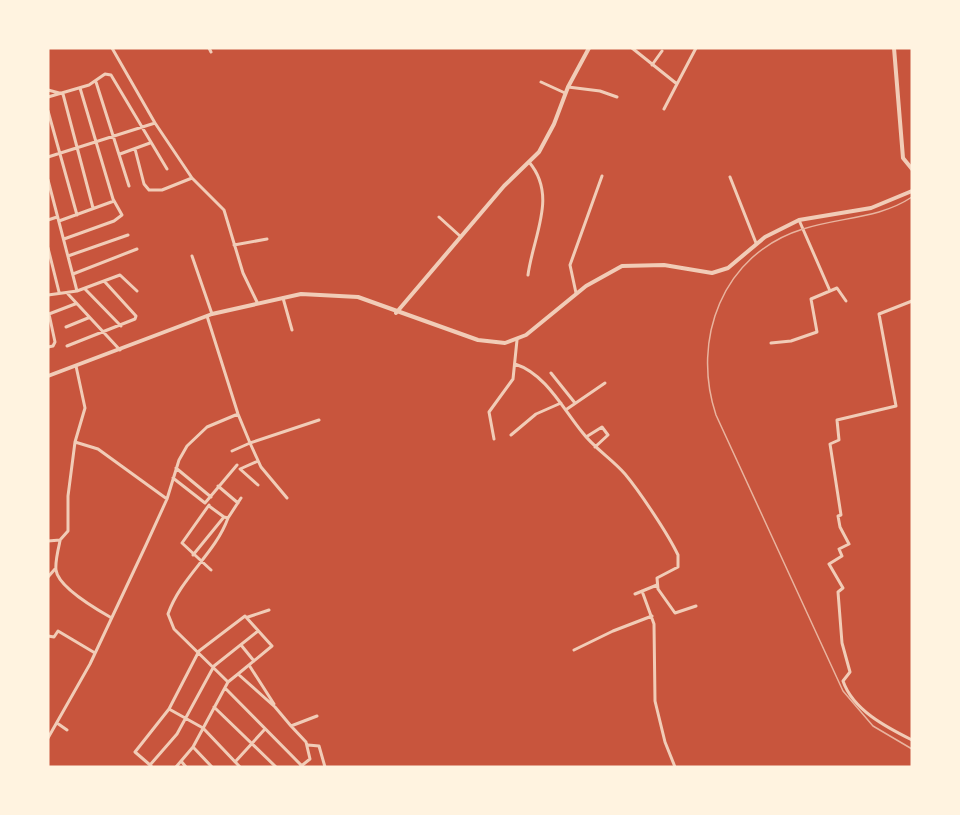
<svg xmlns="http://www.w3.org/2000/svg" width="960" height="815" viewBox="0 0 960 815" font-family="Cabin,sans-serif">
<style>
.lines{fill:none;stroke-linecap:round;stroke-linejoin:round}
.minor{stroke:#f1ccb7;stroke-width:3}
.tertiary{stroke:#f1ccb7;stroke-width:4}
.rail{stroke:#e9b49f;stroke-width:1.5}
</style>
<rect width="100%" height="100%" fill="#c8553d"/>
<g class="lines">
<path class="minor" d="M112 48 155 123
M209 48 211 52
M632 48 677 84 696 48
M652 65 662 51
M96 82 129 186
M541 82 565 93
M568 87 600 91 617 97
M48 90 63 94 93 208
M48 97 89 85 105 74 111 75 167 169
M664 109 677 84
M48 111 77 215
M135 149 144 184 149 190H162L192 178
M120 154 150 143
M48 157 155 123 192 178 224 210 243 273 257 302
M730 177 756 243
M48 180 77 291 48 295
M439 217 460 236
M48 220 57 217
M799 220 830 291
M59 221 114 201
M64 239 114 221 122 215 113 199 80 88
M234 245 267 239
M48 248 59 292
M68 256 128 235
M192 256 212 314
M73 274 137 249
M528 275C533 236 558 196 529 162
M85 289 121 326
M77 291 120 275 137 291
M576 293 570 265 602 176
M68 294 120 350
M283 298 292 330
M912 301 879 314 896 406 837 420 839 440 830 444 841 515 838 516 840 527 849 544 839 549 842 556 829 564 843 588 838 592 842 643 850 672 843 681C853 710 886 727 912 740
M207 316 238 414 250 443 319 420
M66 327 88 318
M771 343 791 341 817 332 811 299 837 288 846 301
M67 346 135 319 136 316 105 282
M48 347 53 346 55 342 49 314 75 304
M515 364C546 374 563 409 582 432 594 448 612 459 625 474 640 492 668 534 678 555V567L657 578 658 589 675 613 696 606
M76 366 85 408 75 442 98 449 167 499
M551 373 575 403
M567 409 605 383
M511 435 536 414 561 403
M586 437 602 427 608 435 595 447
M494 439 489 412 513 379 517 340
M232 451 250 443 261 467 287 498
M258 461 240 469 258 485
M176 468 211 497
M173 478 205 503 237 465
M218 486 238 503
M209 505 182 543 211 570
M228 518 241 498
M48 541 60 540 68 531V496L75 442
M60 541C58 550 55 562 56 570 58 587 96 609 110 617
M193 555 224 517 209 506
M48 577 55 569
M642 591 654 624 655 701 665 742 675 767
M635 594 657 585
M248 617 269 610
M48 636 54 637 58 631 95 653
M241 645 254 661
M574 650 613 631 652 616
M249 665 274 704
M238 674 272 646 245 616 199 651 169 709 203 728 240 767
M228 682 238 674 275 707 291 726 317 716
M225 688 302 766
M214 707 276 767
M57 723 67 730
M291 726 306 742 310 759 300 767
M48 738 90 664 146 545 167 499 179 460 187 446 207 427 238 414
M308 745 319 746 325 767
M193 747 212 767
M181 761 186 767
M235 762 265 729
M150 765 135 752 169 709
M152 767 150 765 177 734 214 666 258 631
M176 767 193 747 228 682 174 629 168 614C181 577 215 554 228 518L224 517"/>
<path class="tertiary" d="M894 48 903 158 912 169
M396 313 504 186 539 152 554 124 568 87 589 48
M48 376 212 314 301 294 358 297 478 340 505 343 526 335 586 286 622 266 664 265 712 273 728 268 765 237 799 220 871 208 912 191"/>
<path class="rail" d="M912 197C879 219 840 217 803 229 722 254 691 340 716 415L843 691 873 726 912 749"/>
</g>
<rect width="960" height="815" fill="none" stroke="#fff3e0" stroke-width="99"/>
</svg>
